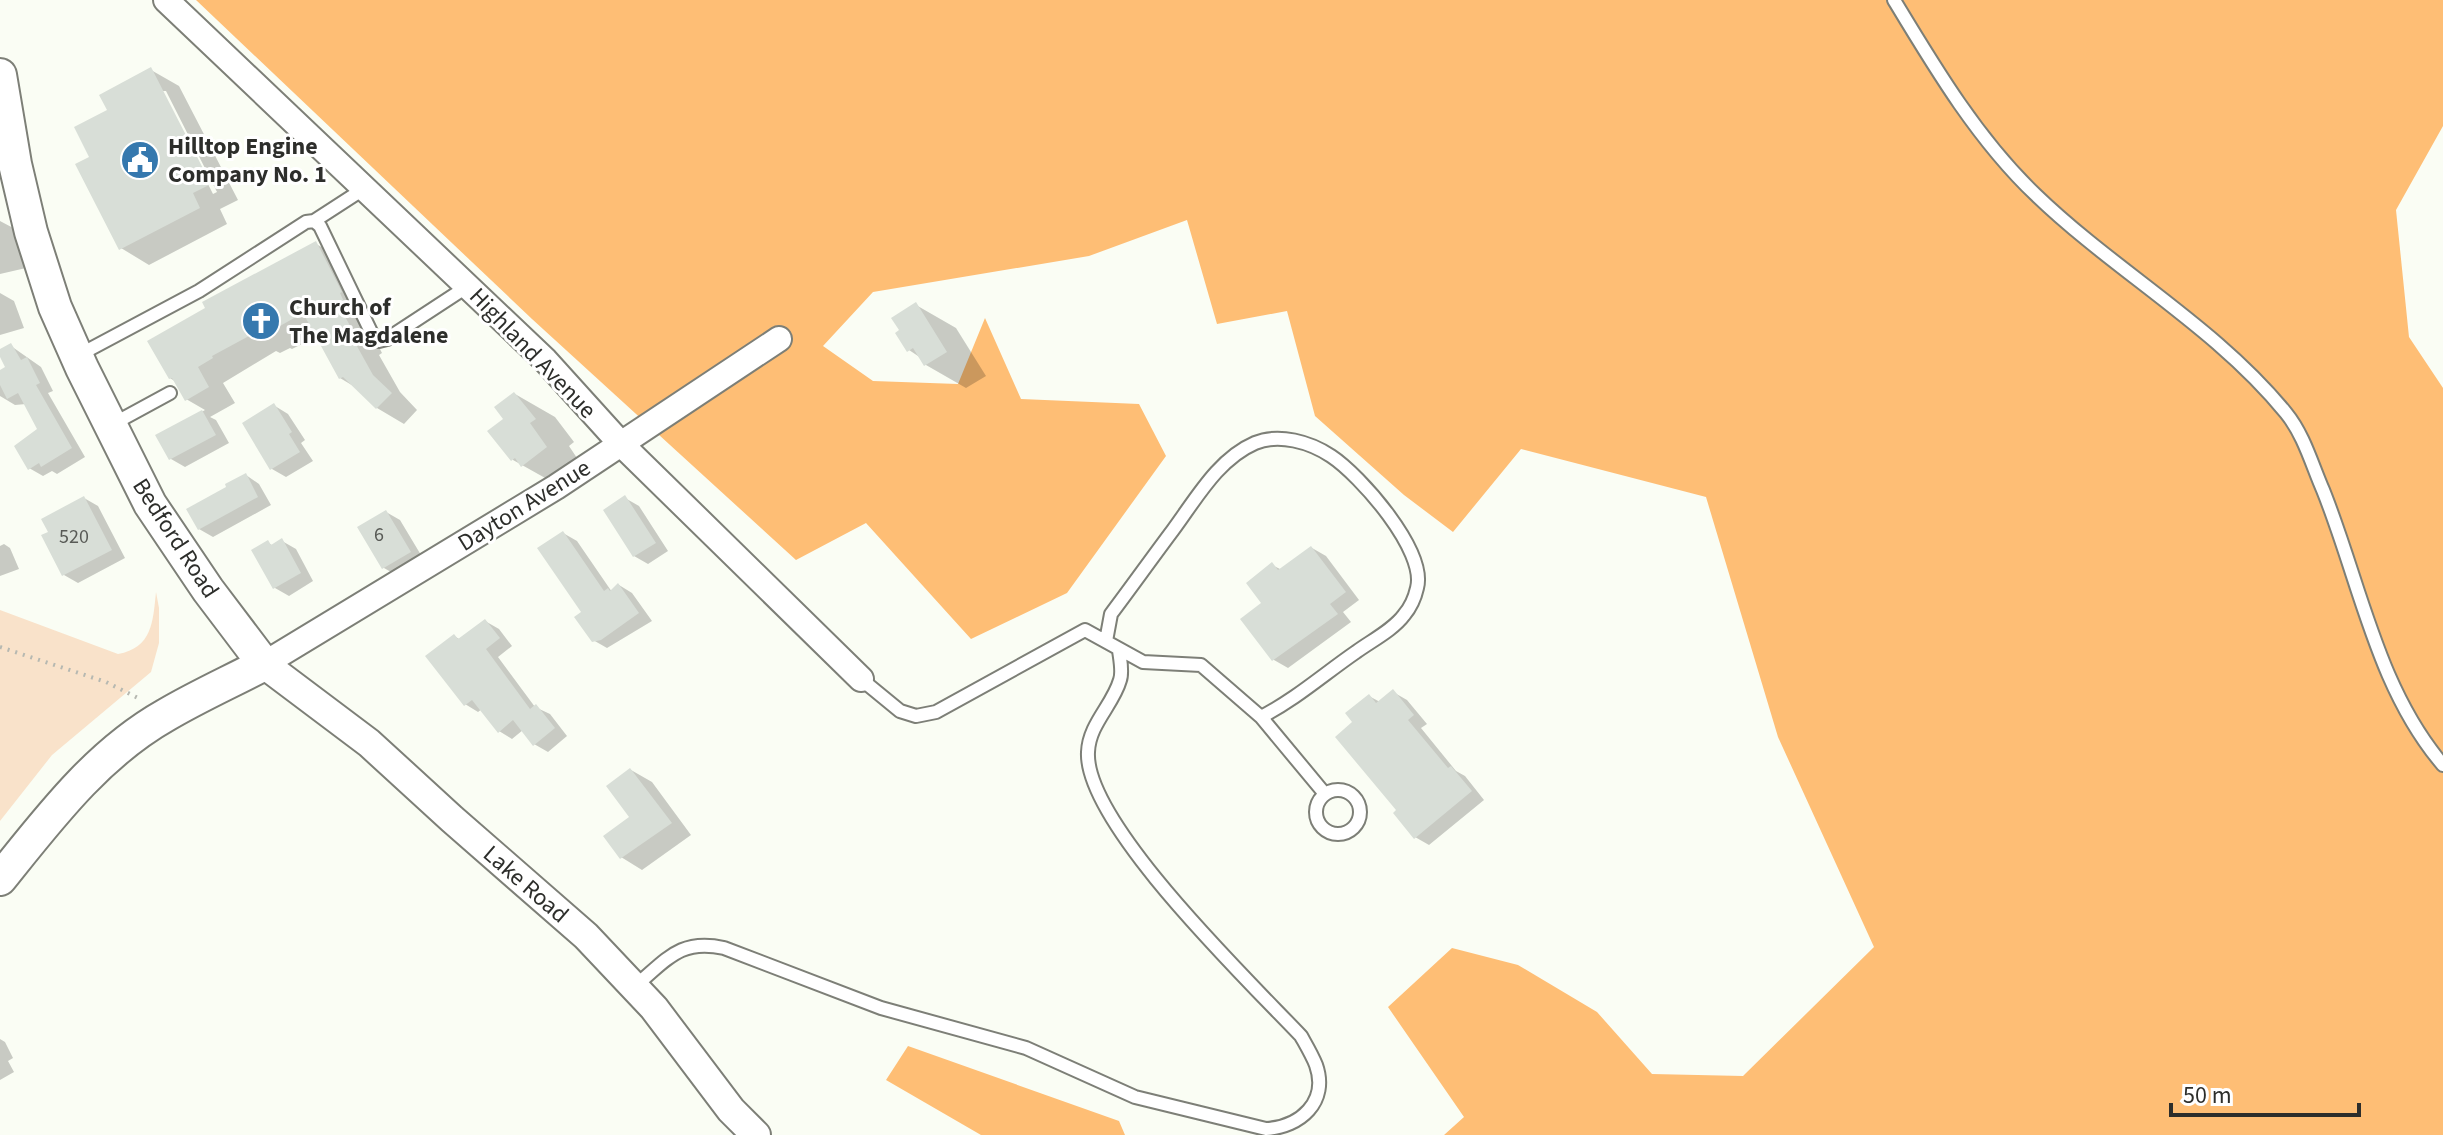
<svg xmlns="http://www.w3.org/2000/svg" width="2443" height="1135" viewBox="0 0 2443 1135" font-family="'Source Sans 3',sans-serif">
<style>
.green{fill:#f9e2ca}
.forest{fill:#febe75}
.shadow{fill:#0003;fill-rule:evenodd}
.building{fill:#d8ded7}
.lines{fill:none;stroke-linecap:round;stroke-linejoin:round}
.service-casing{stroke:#7d7f77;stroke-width:16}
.minor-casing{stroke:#7d7f77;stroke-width:28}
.tertiary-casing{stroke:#7d7f77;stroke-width:32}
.secondary-casing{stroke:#7d7f77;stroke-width:36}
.path{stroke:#b6b8b1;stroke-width:4;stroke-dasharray:2 6;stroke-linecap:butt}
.service{stroke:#fff;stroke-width:12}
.minor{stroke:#fff;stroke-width:24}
.tertiary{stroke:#fff;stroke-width:28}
.secondary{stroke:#fff;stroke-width:32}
.labels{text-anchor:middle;stroke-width:6;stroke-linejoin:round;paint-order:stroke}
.number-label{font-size:20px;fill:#585a56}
.poi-label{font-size:24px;font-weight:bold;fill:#2d2e2b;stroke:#fff;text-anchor:start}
.street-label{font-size:24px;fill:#2d2e2b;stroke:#fff}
</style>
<rect width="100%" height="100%" fill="#fafdf4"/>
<path class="green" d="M156 592 159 608V643L151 672 52 755 0 821V610L118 654C152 648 153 622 156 592Z"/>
<path class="forest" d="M196 0H2443V126L2396 210 2409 337 2443 388V1135H1444L1464 1117 1388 1007 1452 948 1518 965 1597 1012 1652 1074 1743 1076 1874 947 1778 737 1706 497 1521 449 1453 532 1404 495 1315 416 1287 311 1217 324 1187 220 1089 256 873 292 823 346 873 381 958 384 985 318 1021 399 1139 404 1166 456 1067 593 971 639 866 523 796 560 532 319Z
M908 1046 1119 1121 1125 1135H981L886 1080Z"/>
<path class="shadow" d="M151 70 179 86 238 200 220 209 227 224 149 265 121 248 109 111ZM161 91H166L217 192 213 194Z
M0 221 17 230 26 268 0 274Z
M316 244 343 259 368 308 366 309V322L382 353 379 355 400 392 417 410 404 424 377 408 355 387 340 378 318 336 292 349 290 348 280 353 276 351 223 383 235 403 210 417 216 420 229 443 185 467 171 459 158 436 205 410 186 399 176 382 170 378Z
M0 293 14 301 24 328 0 335Z
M916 305 956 328 986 376 966 388 926 365 921 358 909 350Z
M11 346 41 367 53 391 48 393 85 457 57 474 52 471 43 476 29 468 39 430 26 404 15 405 0 396V372L8 368 0 352Z
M515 394 555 417 574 442 569 446 585 470 563 488 513 460 505 419Z
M275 406 288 414 305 440 301 443 313 461 286 477 272 469Z
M246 475 259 484 271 505 213 537 199 529Z
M84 498 98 506 125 558 78 583 64 575Z
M625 498 639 506 668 551 648 564 634 556Z
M386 512 400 520 424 560 398 576 384 568Z
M563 533 577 541 612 592 619 585 632 593 652 621 607 648 593 640Z
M282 541 296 549 313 581 289 596 275 588 268 543 274 546Z
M4 544 10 548 19 569 0 576V546Z
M1312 548 1326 556 1359 600 1343 612 1351 622 1288 668 1274 660 1243 619 1264 603 1272 565 1282 570Z
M485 621 499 629 512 646 498 657 535 707 550 714 567 736 548 752 534 744 523 730 512 739 499 731 482 709 478 712 465 704 454 636 461 640Z
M1393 692 1407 700 1427 724 1421 728 1456 771 1465 776 1484 800 1429 845 1415 837 1399 810 1355 722 1369 696 1380 702Z
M631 770 652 782 691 835 642 870 621 857 631 817Z
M0 1039 5 1042 13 1058 8 1061 14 1072 0 1080Z"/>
<path class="building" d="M151 67 211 184 193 193 200 208 119 250 75 164 89 157 74 127 107 110 99 95Z
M316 241 342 292 340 293 345 304 340 307 356 337 353 339 373 375 392 393 376 409 343 377 339 379 303 313 264 335 262 333 251 339 249 336 212 356 213 358 198 367 209 387 185 401 172 378 169 379 147 341 205 308 202 302Z
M916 302 947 352 924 366 913 348 907 352 895 333 899 330 891 318Z
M11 343 21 360 27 357 40 383 36 385 72 448 41 467 39 463 28 470 14 446 37 429 18 393 7 399 0 385V370L5 367 0 357V349Z
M514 392 536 419 530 423 547 447 521 467 515 458 511 461 487 431 503 419 494 407Z
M274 403 292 432 289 434 300 452 270 470 242 423Z
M202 410 216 435 169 460 155 435Z
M246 473 258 497 198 530 186 509 226 487 225 484Z
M625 495 656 543 633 557 603 510Z
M84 496 112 550 62 576 41 535 48 532 41 519Z
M386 510 411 552 382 569 357 527Z
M563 531 604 591 608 588 610 591 618 583 639 613 601 640 592 642 574 617 581 612 537 548Z
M282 538 301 573 273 589 251 550 268 540 271 545Z
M1311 546 1346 592 1330 604 1338 614 1272 661 1240 619 1261 603 1246 583 1272 562 1278 570Z
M485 619 500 638 486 649 530 709 536 704 555 728 533 746 513 720 498 733 472 700 464 706 425 656 454 634 458 639Z
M1393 689 1414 715 1408 720 1448 768 1451 766 1472 791 1414 839 1393 813 1396 810 1335 737 1352 722 1345 713 1369 694 1376 703Z
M630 768 672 823 620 859 603 836 629 817 606 786Z"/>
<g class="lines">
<defs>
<path id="service" d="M1894 0C1935 68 1978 140 2036 195 2116 272 2216 327 2286 413 2304 435 2312 465 2323 490 2360 582 2377 688 2443 765
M314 221 365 188
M79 355 199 291 306 222 314 221 320 226 373 336 379 341 387 339 468 286
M113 424 170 393
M861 679 900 711 916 716 936 712 1085 630 1143 662 1201 665 1261 717C1296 699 1324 674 1356 652 1371 641 1393 630 1404 615 1410 608 1415 597 1417 588 1427 551 1360 475 1331 456 1310 442 1279 433 1255 443 1218 459 1196 499 1173 530 1152 558 1132 586 1111 614L1106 641
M1261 717 1325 794
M1316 812a22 22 0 1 1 44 0a22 22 0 1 1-44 0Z
M634 987C666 961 679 938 724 948L881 1008 1026 1048 1135 1097 1266 1129C1300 1127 1329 1102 1316 1065 1312 1055 1306 1045 1301 1036 1251 983 1084 823 1088 752 1089 724 1113 705 1120 680 1123 672 1120 659 1119 650"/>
<path id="minor" d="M166 0 545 360 621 444 861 679
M264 664 556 487 779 339"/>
<path id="tertiary" d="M264 664 369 743 452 819 586 936 654 1008 731 1110 756 1135"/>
<path id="secondary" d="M0 75 15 164 31 232 55 307 82 368 150 504 208 590 264 664C232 681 198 696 166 715 97 754 49 818 0 879"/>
</defs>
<use href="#service" class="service-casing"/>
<use href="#minor" class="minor-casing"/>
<use href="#tertiary" class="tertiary-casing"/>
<use href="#secondary" class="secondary-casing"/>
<path class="path" d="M0 647 106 682 138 698"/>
<use href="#service" class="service"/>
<use href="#minor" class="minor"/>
<use href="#tertiary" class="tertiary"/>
<use href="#secondary" class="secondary"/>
</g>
<defs>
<symbol id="civic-disc" viewBox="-11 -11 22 22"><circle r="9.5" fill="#3578ae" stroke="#fff"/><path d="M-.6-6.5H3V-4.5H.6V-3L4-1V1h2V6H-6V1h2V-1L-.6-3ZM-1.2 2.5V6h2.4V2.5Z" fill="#fff"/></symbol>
<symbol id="church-disc" viewBox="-11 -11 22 22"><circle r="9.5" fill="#3578ae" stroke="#fff"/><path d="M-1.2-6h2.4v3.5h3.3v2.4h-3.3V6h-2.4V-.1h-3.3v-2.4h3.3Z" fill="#fff"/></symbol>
</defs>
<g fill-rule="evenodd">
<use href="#civic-disc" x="118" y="138" width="44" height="44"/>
<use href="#church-disc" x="239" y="299" width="44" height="44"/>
</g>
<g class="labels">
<g class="number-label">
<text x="379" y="541">6</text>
<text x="74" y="543">520</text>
</g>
<g class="poi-label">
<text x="168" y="154">Hilltop Engine<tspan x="168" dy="28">Company No. 1</tspan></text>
<text x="289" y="315">Church of<tspan x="289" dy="28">The Magdalene</tspan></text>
</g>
<g class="street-label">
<text transform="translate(533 353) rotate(46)" y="8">Highland Avenue</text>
<text transform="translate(524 505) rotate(-32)" y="8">Dayton Avenue</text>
<text transform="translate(176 538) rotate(57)" y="8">Bedford Road</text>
<text transform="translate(526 884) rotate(41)" y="8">Lake Road</text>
</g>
</g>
<path d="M2171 1103v12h188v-12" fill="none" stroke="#2d2e2b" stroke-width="4"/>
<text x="2183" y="1103" font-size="24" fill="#2d2e2b" stroke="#ffffff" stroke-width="6" paint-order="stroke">50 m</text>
</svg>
